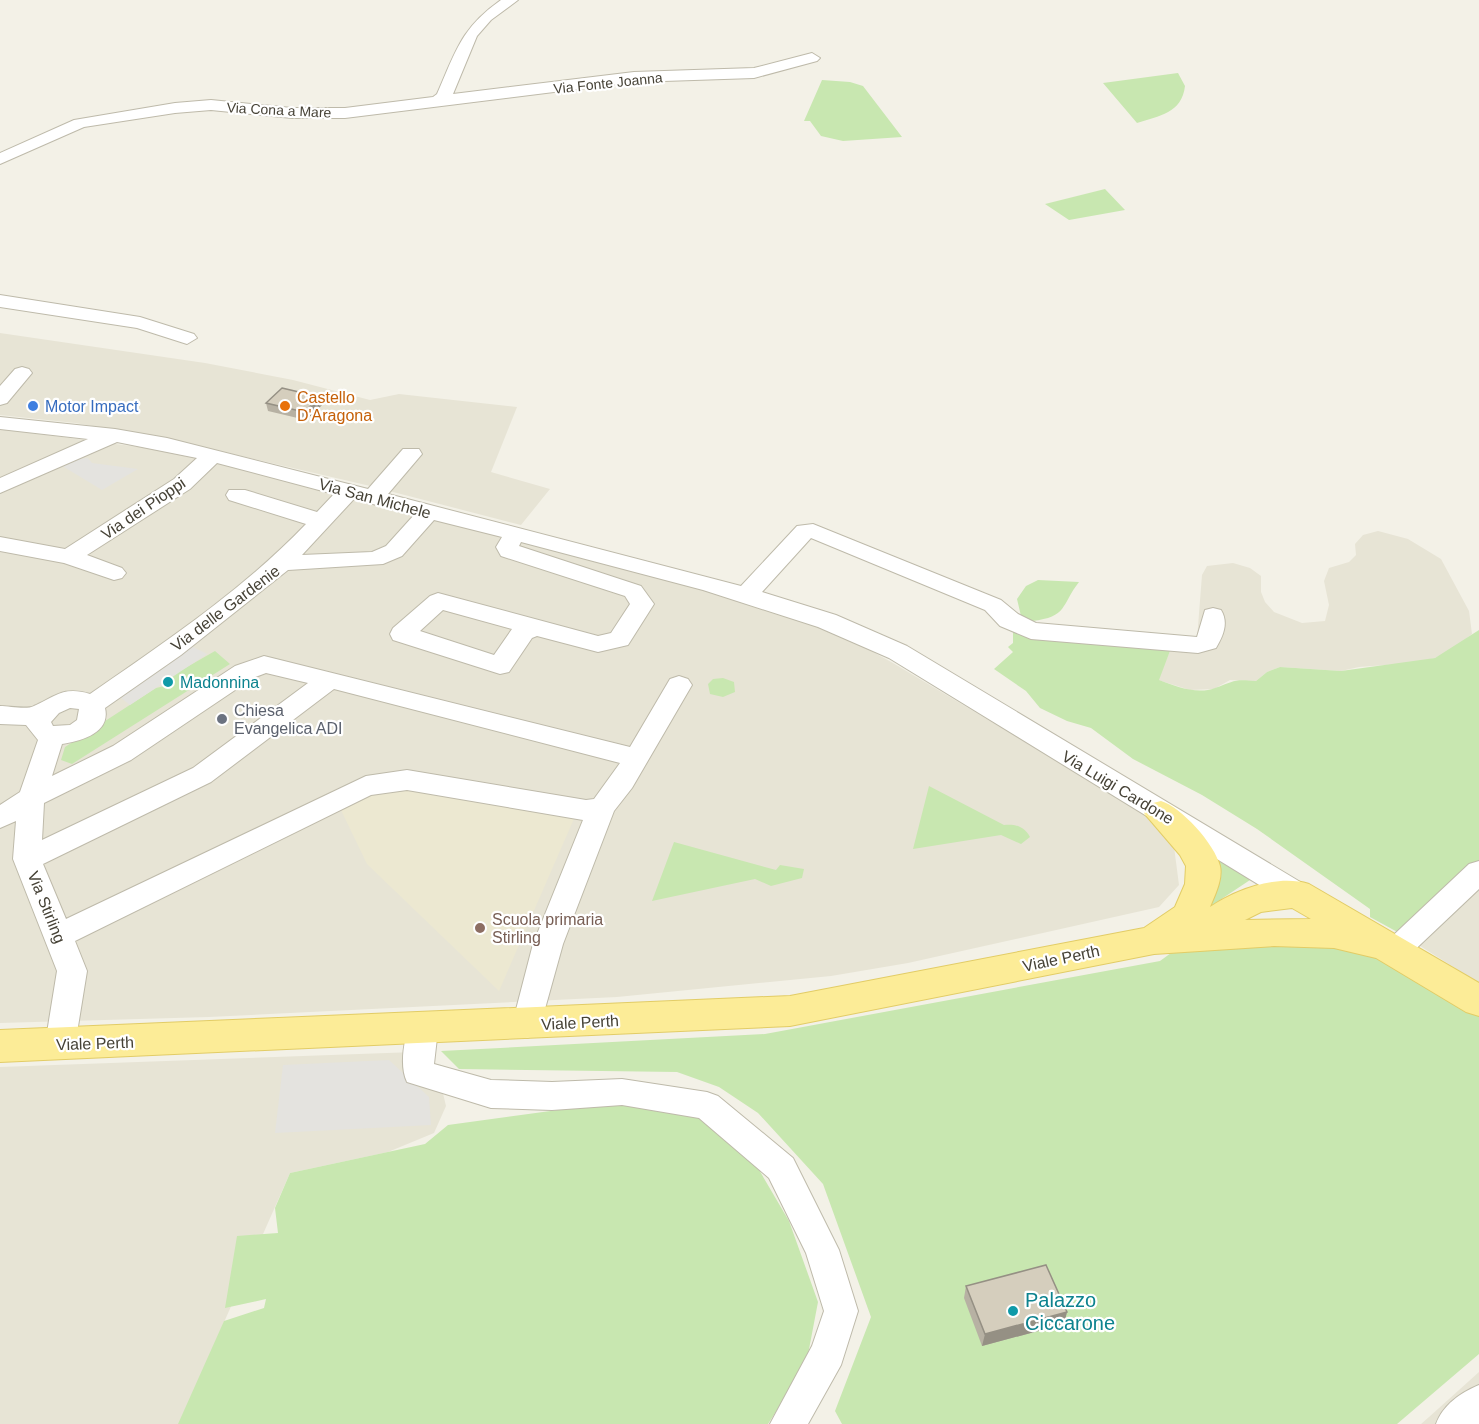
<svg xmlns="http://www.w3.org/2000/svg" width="1479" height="1424" viewBox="0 0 1479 1424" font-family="Helvetica,sans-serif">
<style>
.residential{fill:#e7e4d5}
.education{fill:#ece8d1}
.green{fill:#c8e7b0}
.parking{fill:#e4e3df}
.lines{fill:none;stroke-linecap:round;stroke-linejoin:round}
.minor-casing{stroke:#bebaaa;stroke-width:2}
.major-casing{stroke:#e2cc66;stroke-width:2}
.minor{fill:#fff;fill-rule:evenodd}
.major{fill:#fcec97;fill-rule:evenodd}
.wall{fill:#b7b1a3}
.shaded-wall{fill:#959084}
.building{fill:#d5cebd;stroke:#959084;stroke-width:1.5}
.shop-dot{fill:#3f7fe0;stroke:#fff;stroke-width:2}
.food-dot{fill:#e8710a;stroke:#fff;stroke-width:2}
.culture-dot{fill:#0f9aa8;stroke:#fff;stroke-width:2}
.worship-dot{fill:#6b7280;stroke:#fff;stroke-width:2}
.education-dot{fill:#8d6e63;stroke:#fff;stroke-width:2}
.labels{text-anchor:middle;stroke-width:4.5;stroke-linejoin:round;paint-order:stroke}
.far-street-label{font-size:14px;fill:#464236;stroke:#fff}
.food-label{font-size:16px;fill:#c56008;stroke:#fff;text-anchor:start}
.shop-label{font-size:16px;fill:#366cbe;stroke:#fff;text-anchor:start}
.street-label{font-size:16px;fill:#464236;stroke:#fff}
.culture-label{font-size:16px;fill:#0d838f;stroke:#fff;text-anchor:start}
.worship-label{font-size:16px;fill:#5b616d;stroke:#fff;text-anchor:start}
.education-label{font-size:16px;fill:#785e54;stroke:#fff;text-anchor:start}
.near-culture-label{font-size:20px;fill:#0d838f;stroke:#fff;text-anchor:start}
</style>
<rect width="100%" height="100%" fill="#f3f1e7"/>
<path class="residential" d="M0 333 205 363 293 380 370 400 399 394 517 407 491 472 550 489 521 525 366 485 168 439 75 423 0 415Z
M0 429 147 448 240 468 715 593 798 618 844 636 893 663 1169 828 1173 839 1179 885 1159 907 908 963 831 976 617 997 209 1017 0 1023Z
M1378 531 1408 539 1441 559 1469 611 1472 634 1456 647 1435 658 1412 663 1359 667 1341 671 1280 667 1267 672 1256 681 1230 680 1214 689 1190 690 1158 680 1170 651 1196 652 1202 575 1207 566 1233 563 1250 568 1261 576V592L1265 602 1274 612 1302 623 1325 621 1329 605 1324 581 1329 568 1349 562 1356 555 1355 544 1363 535Z
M1479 864V983L1401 934Z
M415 1052 436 1064 446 1106 434 1133 388 1152 290 1173 179 1424H0V1067Z
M1479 1372V1424H1421L1429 1417Z"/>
<path class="education" d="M392 784 576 814 499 991 367 864 340 808Z"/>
<path class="green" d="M1178 73 1185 86C1182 113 1159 116 1137 123L1103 83Z
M822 80 850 82 863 86 902 137 843 141 821 136 810 121H804Z
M1105 189 1125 210 1069 220 1045 204Z
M1038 580 1079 582C1061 605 1068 617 1032 621L1030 623 1033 626 1197 642 1196 644 1030 628 1019 623 1021 616 1017 599 1026 586Z
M1013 628 1196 652 1170 651 1159 680C1175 686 1197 695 1215 688 1235 681 1233 679 1256 681L1267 672 1280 667 1341 671 1435 658 1479 630V864L1401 934 1370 917V909L1257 829 1202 795 1133 759 1091 728 1067 721 1040 708 1026 691 994 669 1013 652 1008 647 1013 643Z
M215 651 230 664 72 764 61 760 65 747 156 688 169 685 173 675Z
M723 678 734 682 735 692 723 697 710 694 708 684 713 679Z
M929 786 1004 825C1015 824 1024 826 1030 837L1021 844 1001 835 913 849Z
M674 842 776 870 780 865 804 869 802 878 771 886 755 879 652 901Z
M1218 859 1253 878 1205 910C1213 893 1223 878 1218 859Z
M1334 934 1479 1010V1354L1397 1424H842L835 1411 871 1317 823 1184 758 1113 719 1087 677 1072 459 1069 441 1051 765 1034 1160 961 1193 937Z
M624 1101 700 1117 748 1151 789 1221 818 1302 806 1365 768 1424H178L224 1321 264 1308 266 1299 225 1308 237 1236 278 1233 275 1208 290 1173 425 1144 448 1125Z"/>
<path class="parking" d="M88 458 92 463 138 469 102 490 59 464 67 460Z
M183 642 207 654 130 705 121 698Z
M389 1060 429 1097 431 1125 275 1133 283 1065Z"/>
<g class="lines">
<defs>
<path id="minor" d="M501 0H518L491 20 477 36 453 94 634 72 754 68 812 53 820 58 817 61 754 78 634 82 345 118H292L211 110 175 113 84 127 0 164V153L74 120 175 103 211 100 292 108H345L433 97 437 94C456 51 461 28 501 0Z
M0 295 140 317 194 334 197 338 187 344 137 328 0 307Z
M22 367 29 369 32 373 7 403 0 405V386L15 369Z
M0 417 115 429 167 438 368 489 403 449H419L422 454 388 494 741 586 797 526 813 524 1001 600 1018 614 1036 623 1197 637 1205 610 1213 608 1221 610C1229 623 1223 636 1216 648L1198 653 1031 639 1000 626 985 610 811 538 762 592 836 615 907 646 1307 886 1311 894 1307 902 1297 905 1287 902 889 658 818 627 703 590 521 542 519 546 641 586 654 604 628 645 598 652 537 636 532 638 509 672 500 674 393 640 390 634 393 628 430 596 438 593 598 636 611 633 630 604 625 596 501 556 496 547 502 537 434 520 402 556 383 564 288 570 181 655 105 708C111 733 81 741 62 744L52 776 113 746 235 666 264 656 630 747 670 679 679 676 688 679 692 685 632 788 614 811 563 944 538 1034 527 1038 516 1034 512 1025 533 944 583 820 407 790 371 795 75 941 87 971 75 1045 71 1054 60 1058 49 1054 45 1045 57 971 13 859 16 821 0 828V805L20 792 38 740 26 725 0 724V706C9 706 27 710 34 706 56 696 64 686 90 694 165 642 243 590 306 524L229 500 226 495 229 490H245L317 512 334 494 217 463 190 489 87 555 122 568 126 573 122 578 114 580 64 563 0 551V537L65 549 174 479 197 458 117 442 0 493V478L88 439 0 429ZM354 499 414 515 386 546 372 552 302 555ZM443 610 512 629 494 655 420 631ZM266 673 308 683 193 768 42 840 44 803 131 760 253 678ZM334 689 620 763 594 799 586 800 407 770 366 776 66 919 43 864 211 782ZM70 708 79 709 77 720 70 725 53 726 51 722 59 713Z
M1479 861V889L1404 960 1394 964 1384 960 1379 952 1384 944 1469 864Z
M423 1016 434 1020 438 1029 434 1064 491 1080 552 1082 622 1079 707 1092 718 1096 793 1158 839 1250 858 1311 841 1365 808 1424H770L812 1346 824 1311 806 1253 769 1178 699 1118 622 1105 552 1110 491 1108 407 1082C399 1066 404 1036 412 1020Z
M1479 1385V1424H1436C1443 1405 1460 1393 1479 1385Z"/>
<path id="major" d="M1161 801C1181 807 1215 844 1220 866 1223 879 1215 895 1210 907 1237 889 1278 874 1309 884L1479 983V1016L1466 1012 1376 958 1334 948 1274 946 1154 954 790 1026 0 1062V1030L790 996 1144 928 1175 907 1185 884 1186 866 1180 855 1144 813 1149 804ZM1292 908 1311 919 1245 920 1261 912Z"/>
</defs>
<use href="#minor" class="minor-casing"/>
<use href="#major" class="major-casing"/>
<use href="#minor" class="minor"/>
<use href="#major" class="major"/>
</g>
<path class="wall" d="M320 397 322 405 306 420 268 411 266 403Z
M966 1286 1067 1312 1064 1324 982 1346 964 1298Z"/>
<path class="shaded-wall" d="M320 397 322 405 306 420 304 412Z
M1067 1312 1064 1324 982 1346 985 1334Z"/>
<path class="building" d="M282 388 320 397 304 412 266 403Z
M1046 1265 1067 1312 985 1334 966 1286Z"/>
<circle class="shop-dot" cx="33" cy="406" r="6"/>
<circle class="food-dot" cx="285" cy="406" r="6"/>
<g class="culture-dot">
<circle cx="168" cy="682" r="6"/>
<circle cx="1013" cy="1311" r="6"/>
</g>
<circle class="worship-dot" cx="222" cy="719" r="6"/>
<circle class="education-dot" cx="480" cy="928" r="6"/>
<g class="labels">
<g class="far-street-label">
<text transform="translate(608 83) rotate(-6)" y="5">Via Fonte Joanna</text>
<text transform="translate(279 110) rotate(3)" y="5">Via Cona a Mare</text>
</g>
<g class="food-label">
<text x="297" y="403">Castello<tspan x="297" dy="18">D'Aragona</tspan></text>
</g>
<g class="shop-label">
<text x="45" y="412">Motor Impact</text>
</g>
<g class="street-label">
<text transform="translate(375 498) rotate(15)" y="6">Via San Michele</text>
<text transform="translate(143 508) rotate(-34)" y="6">Via dei Pioppi</text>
<text transform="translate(225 608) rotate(-37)" y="6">Via delle Gardenie</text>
<text transform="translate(1118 787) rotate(31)" y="6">Via Luigi Cardone</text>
<text transform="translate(47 907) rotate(68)" y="6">Via Stirling</text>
<text transform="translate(1061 958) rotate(-12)" y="6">Viale Perth</text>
<text transform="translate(580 1022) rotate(-3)" y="6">Viale Perth</text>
<text transform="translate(95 1043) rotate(-2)" y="6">Viale Perth</text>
</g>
<g class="culture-label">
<text x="180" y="688">Madonnina</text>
</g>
<g class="worship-label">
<text x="234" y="716">Chiesa<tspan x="234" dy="18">Evangelica ADI</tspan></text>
</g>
<g class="education-label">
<text x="492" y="925">Scuola primaria<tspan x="492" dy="18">Stirling</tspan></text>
</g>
<g class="near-culture-label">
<text x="1025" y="1307">Palazzo<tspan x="1025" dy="23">Ciccarone</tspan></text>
</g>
</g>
</svg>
